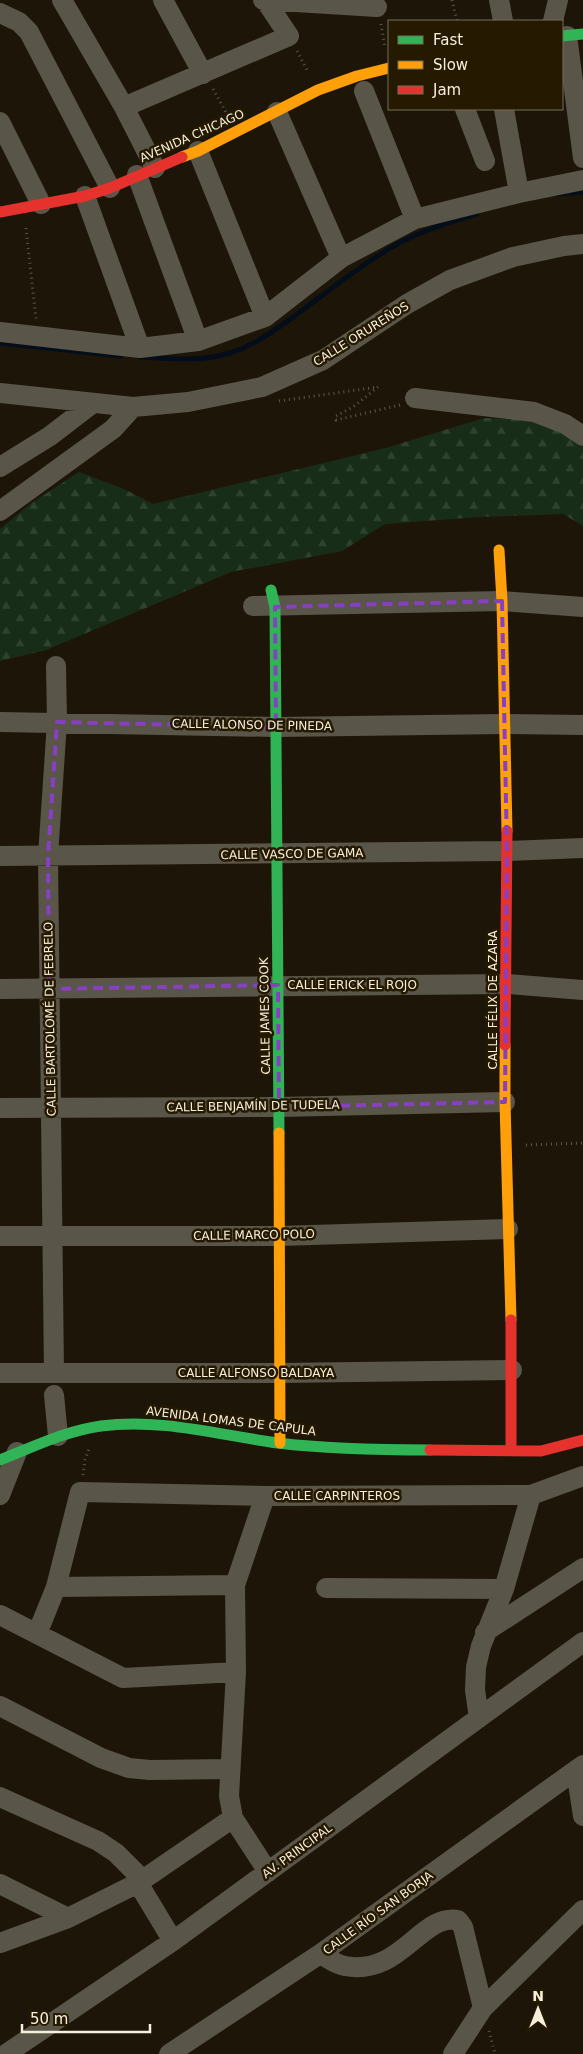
<svg xmlns="http://www.w3.org/2000/svg" width="583" height="2054" viewBox="0 0 583 2054" font-family="'DejaVu Sans',sans-serif">
<style>
.forest{fill:url(#forest-firs)}
.lines{fill:none;stroke-linecap:round;stroke-linejoin:round}
.stream{stroke:#030e1a;stroke-width:5}
.path{stroke:#5c574d;stroke-width:3;stroke-dasharray:1 4;stroke-linecap:butt}
.street{stroke:#5a5549;stroke-width:20}
.fast{stroke:#30b455;stroke-width:11}
.slow{stroke:#ff9f0a;stroke-width:11}
.jam{stroke:#e5322d;stroke-width:11}
.marked{fill:none;stroke:#8740c2;stroke-width:4;stroke-dasharray:10 6;stroke-linejoin:round}
.labels{text-anchor:middle;stroke-width:5;stroke-linejoin:round;paint-order:stroke}
.street-label{font-size:12px;fill:#f7efde;stroke:#251900}
</style>
<defs>
<pattern id="forest-firs" width="22" height="20" patternUnits="userSpaceOnUse" patternTransform="scale(1.25)"><rect width="22" height="20" fill="#182d18"/><path d="M5 1l3.5 6h-7zM16 11l3.5 6h-7z" fill="#2f422e"/></pattern>
</defs>
<rect width="100%" height="100%" fill="#1d1608"/>
<path class="forest" d="M484 418 542 420 583 447V526L563 514 479 517 385 524 342 551 231 572 46 650 0 661V529L30 504 79 472 124 489 153 504 386 448Z"/>
<g class="lines">
<path class="stream" d="M558 194 583 192
M0 343 121 356
M140 357C169 359 202 362 230 353 255 345 275 330 296 315 322 296 348 275 376 257 406 236 442 224 477 214"/>
<path class="path" d="M452 0 457 21
M381 24 385 47
M297 51 308 72
M213 89 227 114
M26 228 36 319
M279 401 378 387 353 407 336 416V420L400 405
M526 1145 583 1143
M83 1475 85 1460 89 1449
M489 2031 495 2054"/>
<path class="street" d="M62 0 124 107 155 168
M163 0 203 74
M263 0 377 7
M499 0 503 21
M0 13 19 22 29 32 110 188
M553 21 558 0
M567 36 583 158
M364 91 415 219
M124 107 289 36 265 0
M465 109 485 161
M504 109 519 193
M277 112 341 258
M0 122 41 204
M198 151 265 317
M137 175 198 341
M85 196 140 348
M0 332 140 348 198 341 265 317 341 258 415 219 519 193 583 180
M0 393 133 407 188 402 262 387 323 360 407 304 450 280 513 257 564 246 583 244
M415 398 534 412 565 424 583 436
M0 467 50 436 93 403
M0 511 113 429 133 407
M253 606 502 601 583 607
M0 722 276 727 504 724 583 725
M0 856 507 851 583 848
M0 989 507 984 583 990
M0 1108 279 1107 505 1102
M0 1236H279L508 1229
M0 1373H279L512 1370
M54 1373 48 856 57 722 56 666
M54 1395 58 1436
M0 1495 17 1452
M56 1587 235 1585
M326 1588 504 1589
M0 1615 123 1678 236 1672
M485 1632 583 1568
M37 1634 56 1587 80 1492 265 1496 531 1495 583 1476
M0 1706 101 1758 129 1768 150 1770 230 1769
M479 1718 475 1690 476 1667 481 1646 504 1589 531 1495
M576 1770 583 1816
M0 1797 98 1841 116 1853 143 1880
M233 1818 229 1796 236 1672 235 1585 265 1496
M138 1883 173 1941
M0 1884 68 1918
M0 1943 68 1918 138 1883 233 1818 268 1872
M320 1954C328 1958 337 1965 345 1966 400 1977 421 1913 458 1920L463 1927 483 2008
M6 2054 173 1941 583 1642
M169 2054 320 1954 583 1765
M453 2054 483 2008 583 1910"/>
<path class="fast" d="M562 36 583 34
M271 590 275 607 279 1133
M0 1460C33 1447 65 1431 101 1426 160 1418 219 1435 278 1443 328 1449 380 1450 430 1450"/>
<path class="slow" d="M182 157 198 151 318 90 357 76 389 68
M499 550 502 601 507 831
M505 1045V1102L511 1320
M279 1133 280 1443"/>
<path class="jam" d="M0 212 85 196 110 188 182 157
M505 1045 507 831
M511 1320V1450
M430 1450 541 1451 583 1440"/>
</g>
<path class="marked" d="M502 601 507 851 505 1102 279 1107 278 985 49 989 48 856 57 722 276 727 275 607Z"/>
<g class="labels">
<g class="street-label">
<text transform="translate(192 136) rotate(-24)" y="4">AVENIDA CHICAGO</text>
<text transform="translate(361 334) rotate(-32)" y="4">CALLE ORUREÑOS</text>
<text transform="translate(252 725) rotate(1)" y="4">CALLE ALONSO DE PINEDA</text>
<text transform="translate(292 854) rotate(-1)" y="4">CALLE VASCO DE GAMA</text>
<text x="352" y="989">CALLE ERICK EL ROJO</text>
<text transform="translate(493 1000) rotate(-90)" y="4">CALLE FÉLIX DE AZARA</text>
<text transform="translate(265 1016) rotate(-91)" y="4">CALLE JAMES COOK</text>
<text transform="translate(50 1019) rotate(-91)" y="4">CALLE BARTOLOMÉ DE FEBRELO</text>
<text transform="translate(253 1106) rotate(-1)" y="4">CALLE BENJAMÍN DE TUDELA</text>
<text transform="translate(254 1235) rotate(-1)" y="4">CALLE MARCO POLO</text>
<text x="256" y="1377">CALLE ALFONSO BALDAYA</text>
<text transform="translate(231 1421) rotate(7)" y="4">AVENIDA LOMAS DE CAPULA</text>
<text x="337" y="1500">CALLE CARPINTEROS</text>
<text transform="translate(297 1851) rotate(-36)" y="4">AV. PRINCIPAL</text>
<text transform="translate(378 1913) rotate(-36)" y="4">CALLE RÍO SAN BORJA</text>
</g>
</g>
<rect x="388" y="20" width="175" height="90" fill="#251900" stroke="#796f59"/>
<rect x="398" y="36" width="25" height="8" fill="#30b455" stroke="#796f59"/>
<text x="433" y="45" font-size="15" fill="#f7efde">Fast</text>
<rect x="398" y="61" width="25" height="8" fill="#ff9f0a" stroke="#796f59"/>
<text x="433" y="70" font-size="15" fill="#f7efde">Slow</text>
<rect x="398" y="86" width="25" height="8" fill="#e5322d" stroke="#796f59"/>
<text x="433" y="95" font-size="15" fill="#f7efde">Jam</text>
<g transform="translate(538 2009)" stroke="#251900" stroke-width="4" paint-order="stroke">
<path d="M0-4L9 19L0 12L-9 19Z" fill="#f7efde"/>
<text y="-8" font-size="14" font-weight="bold" text-anchor="middle" fill="#f7efde">N</text>
</g>
<path d="M22 2024v8h128v-8" fill="none" stroke="#f7efde" stroke-width="2.5"/>
<text x="30" y="2024" font-size="15" fill="#f7efde" stroke="#251900" stroke-width="4" paint-order="stroke">50 m</text>
</svg>
